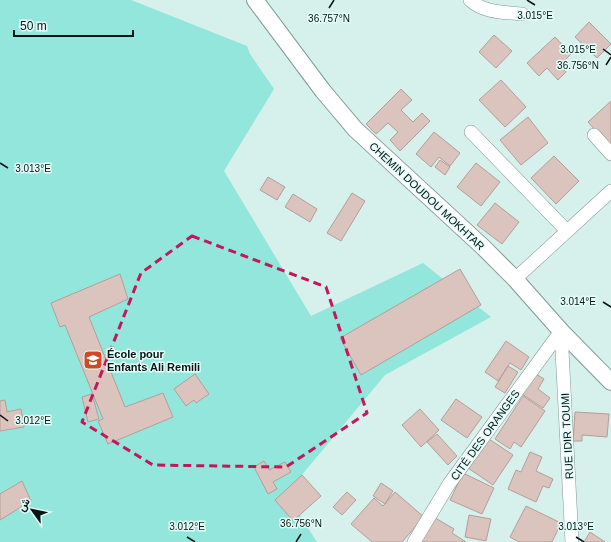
<svg xmlns="http://www.w3.org/2000/svg" width="611" height="542" viewBox="0 0 611 542" font-family="Arial,Vazirmatn,sans-serif">
<style>
.green{fill:#93e6db}
.building{fill:#dbc4be;stroke:#b49e98}
.lines{fill:none;stroke-linecap:round;stroke-linejoin:round}
.minor-casing{stroke:#819995;stroke-width:14}
.tertiary-casing{stroke:#819995;stroke-width:18}
.minor{stroke:#fff;stroke-width:13}
.tertiary{stroke:#fff;stroke-width:16}
.marked{fill:none;stroke:#c2185b;stroke-width:3;stroke-dasharray:8 5;stroke-linejoin:round}
.ticks{fill:none;stroke:#0a1412;stroke-width:1.5}
.labels{text-anchor:middle;stroke-width:3;stroke-linejoin:round;paint-order:stroke}
.street-label{font-size:11px;fill:#0a1412;stroke:#e3fdf9}
.poi-label{font-size:11px;font-weight:bold;fill:#0a1412;stroke:#e3fdf9;text-anchor:start}
.ticks-label{font-size:10px;text-anchor:middle;fill:#0a1412;stroke:#e3fdf9;stroke-width:3;stroke-linejoin:round;paint-order:stroke}
</style>
<rect width="100%" height="100%" fill="#d6f0ec"/>
<path class="green" d="M0 0H131L247 46 250 54 274 89 224 171 311 316 423 263 491 317 385 375 286 494 317 542H0Z"/>
<path class="building" d="M589 22 611 44 597 58 575 37Z
M494 35 512 51 496 68 479 52Z
M555 37 571 54 560 65 566 72 558 80 547 68 539 76 527 63Z
M501 80 526 107 505 127 479 100Z
M401 89 412 100 401 110 413 122 422 113 430 121 400 151 390 140 398 132 388 123 376 134 366 124Z
M611 101V147H610L588 122Z
M528 117 548 143 521 165 500 140Z
M434 132 460 153 450 166 439 157 431 167 416 154Z
M554 156 579 181 556 204 531 178Z
M440 160 450 167 445 175 435 167Z
M476 163 500 182 481 206 457 187Z
M268 177 285 187 277 200 260 190Z
M352 193 365 201 341 241 327 233Z
M293 194 317 209 310 222 285 207Z
M495 203 519 222 502 244 477 225Z
M460 269 481 305 361 375 340 338Z
M120 274 128 299 89 317 125 407 163 393 173 417 108 444 98 421 103 419 65 325 60 327 51 303Z
M506 341 529 357 521 370 510 363 498 381 485 372Z
M508 366 518 372 505 393 495 387Z
M195 374 209 394 196 403 194 400 186 406 174 389Z
M536 374 544 379 538 389 550 398 543 408 522 394Z
M92 394 99 419 88 422 82 397Z
M523 396 545 411 521 447 514 442 510 449 495 439Z
M456 399 482 417 467 438 441 420Z
M5 400 7 412 21 409 24 427 0 431V401Z
M420 409 439 430 421 447 402 425Z
M575 412 609 414 607 437 582 435V441H573Z
M437 434 457 456 448 465 427 442Z
M489 439 513 455 493 485 468 468Z
M530 452 542 457 536 471 553 479 549 488 543 486 536 502 508 489 516 470 521 472Z
M264 461 269 470 285 462 291 472 273 482 277 489 268 494 254 467Z
M463 473 494 488 482 514 450 500Z
M302 475 321 496 293 521 275 500Z
M22 481 31 501 0 520V494Z
M381 483 393 491 385 504 373 496Z
M347 492 356 500 342 515 333 507Z
M395 492 424 517 402 542H372L351 524 374 498 383 506Z
M526 506 561 523 552 542H519L510 537Z
M469 515 491 519 486 541 465 537Z
M432 516 454 529 452 533 466 542H420Z
M590 532 605 542H584Z"/>
<g class="lines">
<defs>
<path id="minor" d="M470 0C484 13 504 12 522 14
M471 132 567 231
M594 135 611 154
M515 279 611 191
M561 331 572 542
M414 542 449 484 561 331"/>
<path id="tertiary" d="M255 0 323 91 355 129 483 247 515 279 561 331 611 382"/>
</defs>
<use href="#minor" class="minor-casing"/>
<use href="#tertiary" class="tertiary-casing"/>
<use href="#minor" class="minor"/>
<use href="#tertiary" class="tertiary"/>
</g>
<path class="marked" d="M192 236 326 287 367 413 286 467 153 465 82 422 141 273Z"/>
<path class="ticks" d="M527 0 535 5M329 8 334 0M603 49 611 55M606 65 611 57M0 163 8 168M603 302 611 307M0 415 8 421M187 537 195 542M576 537 584 542M296 542 301 534"/>
<defs>
<symbol id="school-square" viewBox="-11 -11 22 22"><rect x="-9" y="-9" width="18" height="18" rx="4" fill="#d14727" stroke="#e3fdf9"/><path d="M0-5L7-2L0 1L-7-2ZM-4 1L0 2.5L4 1V4Q0 6-4 4Z" fill="#fff"/></symbol>
</defs>
<g fill-rule="evenodd">
<use href="#school-square" x="82" y="349" width="22" height="22"/>
</g>
<g class="labels">
<g class="street-label">
<text transform="translate(427 196) rotate(43)" y="4">CHEMIN DOUDOU MOKHTAR</text>
<text transform="translate(485 435) rotate(-54)" y="4">CITÉ DES ORANGES</text>
<text transform="translate(567 436) rotate(-93)" y="4">RUE IDIR TOUMI</text>
</g>
<g class="poi-label">
<text x="107" y="358">École pour<tspan x="107" dy="13">Enfants Ali Remili</tspan></text>
</g>
</g>
<g class="ticks-label">
<text x="535" y="19">3.015°E</text>
<text x="329" y="22">36.757°N</text>
<text x="578" y="53">3.015°E</text>
<text x="578" y="69">36.756°N</text>
<text x="33" y="172">3.013°E</text>
<text x="578" y="305">3.014°E</text>
<text x="33" y="424">3.012°E</text>
<text x="301" y="527">36.756°N</text>
<text x="187" y="530">3.012°E</text>
<text x="576" y="530">3.013°E</text>
</g>
<g transform="translate(32 510) rotate(303)" stroke="#e3fdf9" stroke-width="3" paint-order="stroke">
<path d="M0-3L7 15L0 10L-7 15Z" fill="#0a1412"/>
<text y="-6" font-size="11" font-weight="bold" text-anchor="middle" fill="#0a1412">ش</text>
</g>
<path d="M14 30v6h119v-6" fill="none" stroke="#0a1412" stroke-width="2"/>
<text x="20" y="30" font-size="12" fill="#0a1412" stroke="#e3fdf9" stroke-width="3" paint-order="stroke">50 m</text>
</svg>
